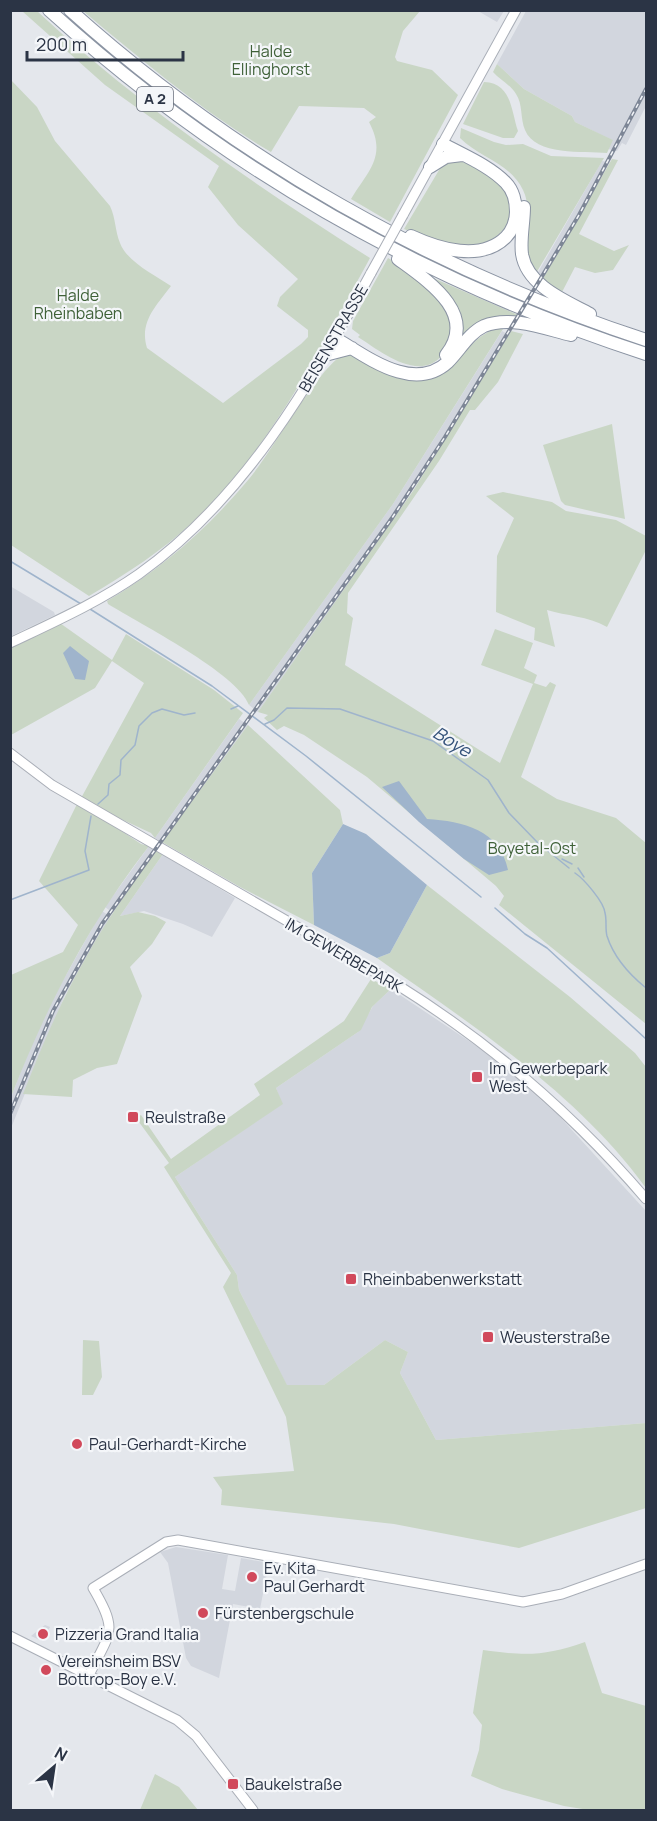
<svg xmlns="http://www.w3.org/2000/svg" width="657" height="1821" viewBox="0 0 657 1821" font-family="Manrope,sans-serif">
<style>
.built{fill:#d2d6de}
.green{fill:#c9d6c5}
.water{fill:#9fb4cc}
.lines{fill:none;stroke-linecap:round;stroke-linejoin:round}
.stream{stroke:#9fb4cc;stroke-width:1.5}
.secondary-casing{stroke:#a9aeb7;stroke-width:11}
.highway-casing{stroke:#8b94a3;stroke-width:14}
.secondary{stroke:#fff;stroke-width:9}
.highway{stroke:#fff;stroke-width:12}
.rail-casing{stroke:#7d8696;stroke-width:4}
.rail{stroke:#f4f6f9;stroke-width:1.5;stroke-dasharray:4.5;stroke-linecap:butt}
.secondary-bridge-casing{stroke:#a9aeb7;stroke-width:11;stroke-linecap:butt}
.secondary-bridge{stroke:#fff;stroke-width:9}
.poi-dot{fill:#d1495b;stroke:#f4f6f9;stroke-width:2}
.labels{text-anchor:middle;stroke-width:4.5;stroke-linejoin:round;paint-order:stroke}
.shield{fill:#f4f6f9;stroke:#676e7b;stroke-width:1.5}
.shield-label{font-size:15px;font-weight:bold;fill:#2b3445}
.park-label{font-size:16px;fill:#3f6138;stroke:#f4f6f9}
.street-label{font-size:16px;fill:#2b3445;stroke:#f4f6f9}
.poi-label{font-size:16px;fill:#2b3445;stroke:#f4f6f9;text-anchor:start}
.water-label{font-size:18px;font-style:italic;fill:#34527a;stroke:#f4f6f9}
</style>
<rect width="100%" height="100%" fill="#e4e7ec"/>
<path class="built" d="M478 11H504L497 22Z
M526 11H646V106L626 145 622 143 617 151 608 149 612 140 575 122 572 116 524 89 497 64Z
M602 161 610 162 543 278 537 274Z
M502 331 509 335 446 440 359 570 258 712 249 705 393 504Z
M10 586 54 612 55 615 11 636Z
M239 719 248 725 162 842 155 838Z
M149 846 156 850 113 913 105 907Z
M163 854 235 898 212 937 183 924 144 911 120 916Z
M102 911 111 917 65 995 11 1128V1097L27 1056 47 1009Z
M391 989 493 1057 560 1117 646 1211V1423L436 1440 400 1373 408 1352 385 1340 324 1385 287 1386 239 1290 237 1275 175 1177 282 1104 276 1088 358 1032 373 1006Z
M176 1547 228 1555 222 1589 235 1591 241 1558 269 1563 260 1609 233 1604 219 1678 191 1666 186 1658 168 1563 160 1552Z
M45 1625 50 1627 42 1641 31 1636Z"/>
<path class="green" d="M22 11H37C138 105 253 184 370 258 319 351 271 448 193 522 162 551 126 574 89 596L11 545 10 79 37 107 55 141 110 206C116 219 115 231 120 243 127 262 155 275 171 286 156 306 139 322 147 348L223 403 301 344 308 337V330L277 306 280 297 298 279 238 225 208 187 219 166 105 85Z
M83 11H420L403 31 395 57 397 61 432 70 458 95 390 222 351 199C369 170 387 156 369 122L376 117 364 108 299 106 271 152C204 113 143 61 83 11Z
M497 64 524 89 572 116 575 122 613 140 607 153C584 151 535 156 525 130 520 118 523 104 516 94 510 84 500 80 493 72Z
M484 82C512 83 511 111 518 131L514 138H503L463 124Z
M461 128 494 142 506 145 523 144 551 156 604 158 535 275C533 271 527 265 526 259 520 238 534 212 523 190 510 163 480 158 460 138Z
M612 159 618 160 579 234 614 251 629 245 613 270 595 273 575 267 561 294 542 280Z
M451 160C469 161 496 175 507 190 510 195 512 203 515 209 494 264 446 246 404 229L442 165Z
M388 258 407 269 446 304 453 333C450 340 447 348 443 354 420 384 380 351 358 337L360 335 352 329 353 321Z
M424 274 541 325 496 321 452 354 459 331Z
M499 328 503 329 393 504 249 705C237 673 140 624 108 604L107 601C162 569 208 528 249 479 273 451 319 365 346 353L436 376C461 364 472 334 499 328Z
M511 331 523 334 498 382 475 410H470L439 461 348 593 347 613 353 618 345 665 500 763 533 684 481 665 495 629 533 643 524 668 537 675 534 683 546 687 550 682 556 685 521 777 557 799 616 818 646 843V1024L499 905 504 896 496 886 367 777 304 735 284 726 277 730 264 718 268 715 258 712 413 491Z
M612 424 625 519 565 505 561 501 543 445Z
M503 492 552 502 566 511 616 520 646 536V550L607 627C587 616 567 616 547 610L555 647 534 640 535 628 496 612 497 556 514 518 486 496Z
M57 621 112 660 126 634 214 690 243 713 155 838 151 833 80 800 144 683 112 661 95 688 11 735V644Z
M248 725 340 810 343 824 312 873 314 925 240 887 162 842Z
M78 802 141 844 149 846C89 923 46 1007 11 1097V975L63 952 78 925 39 881Z
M156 850 163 854 120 916 138 912 155 916 166 922 152 944 130 967 142 996 117 1064 97 1068 73 1080 72 1097 23 1094C41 1049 59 1004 84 961 105 922 131 886 156 850Z
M427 885 570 997 635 1053 646 1067V1188C576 1092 473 1026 377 958L390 953Z
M371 979 391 989 372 1007 361 1030 276 1088 283 1104 175 1177 237 1275 239 1290 287 1385H324L385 1340 408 1352 400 1373 436 1440 646 1423V1508L519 1548 394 1524 221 1505 222 1490 213 1477 294 1471 286 1417 223 1287 231 1273 164 1167 169 1163 136 1118 141 1115 171 1159 260 1095 254 1084 344 1021Z
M83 1340 99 1341 102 1377 93 1395H82Z
M585 1642 602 1693 646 1706V1810H589L564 1806 502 1789 471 1776 479 1750 482 1725 473 1713 483 1650C526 1656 545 1656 585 1642Z
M155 1774 179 1787 198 1810H140Z"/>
<path class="water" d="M70 646 89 661 85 680 75 679 63 653Z
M399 781 427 819C463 821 500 830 508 870L489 875 464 859 419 822 382 787Z
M343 824 366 834 427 885 390 953 377 958 314 925 312 873Z"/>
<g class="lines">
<path class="stream" d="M10 561 81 604
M90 609 212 686 306 756 481 897
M231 709 238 706
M265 724 274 720 287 708 340 709 433 741 488 780 509 813 538 843 569 868
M98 804 108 795 109 784 120 775 121 760 135 745 139 726 152 713 162 709 184 715 195 713
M562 859 572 864
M578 868 584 877
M575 873C584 879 604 902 605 913 607 920 605 929 607 936 614 958 630 975 646 988
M10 900 89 870 85 851 91 816
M495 908 525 934 547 948 646 1039"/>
<defs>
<path id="secondary" d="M403 215 516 10
M10 643C54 622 99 602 139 574 244 499 310 385 371 273
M10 753 52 785 396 984C489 1042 575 1116 646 1199
M10 1636 177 1720 196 1736 253 1810
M89 1675C110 1632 119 1632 93 1588L166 1542 178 1540 523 1602 562 1594 646 1564"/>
<path id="highway" d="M49 10C223 168 424 282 646 354
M70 10C237 160 433 270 646 340
M430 167 446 157 462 155
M524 207C524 223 520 239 522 254 527 286 566 301 590 314
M411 236C439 249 481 262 506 237 512 231 516 221 516 212 516 202 513 190 506 183 490 166 463 155 443 144
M398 259C428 281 479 314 446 355
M335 338C366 356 413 394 448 362 460 350 469 333 484 326 510 315 546 329 571 335
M325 355 352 348"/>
</defs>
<use href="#secondary" class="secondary-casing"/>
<use href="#highway" class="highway-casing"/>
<use href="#secondary" class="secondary"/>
<use href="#highway" class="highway"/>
<defs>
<path id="rail" d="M10 1114 53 1011 102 924 392 518 445 437 579 215 646 89"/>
</defs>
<use href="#rail" class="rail-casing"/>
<use href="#rail" class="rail"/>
<defs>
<path id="secondary-bridge" d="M371 273 403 215"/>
</defs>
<use href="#secondary-bridge" class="secondary-bridge-casing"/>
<use href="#secondary-bridge" class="secondary-bridge"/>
</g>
<g class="poi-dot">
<rect x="471" y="1071" width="12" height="12" rx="3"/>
<rect x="127" y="1111" width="12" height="12" rx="3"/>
<rect x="345" y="1273" width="12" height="12" rx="3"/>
<rect x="482" y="1331" width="12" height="12" rx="3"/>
<circle cx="77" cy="1444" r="6"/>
<circle cx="252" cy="1577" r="6"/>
<circle cx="203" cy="1613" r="6"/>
<circle cx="43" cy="1634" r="6"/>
<circle cx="46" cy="1670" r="6"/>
<rect x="227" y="1778" width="12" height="12" rx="3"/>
</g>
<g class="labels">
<rect class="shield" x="137" y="87" width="36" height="24" rx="4.5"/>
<g class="shield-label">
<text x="155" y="104">A 2</text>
</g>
<g class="park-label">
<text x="271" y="57">Halde<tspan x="271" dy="18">Ellinghorst</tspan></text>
<text x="78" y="301">Halde<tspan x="78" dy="18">Rheinbaben</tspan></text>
<text x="532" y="854">Boyetal-Ost</text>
</g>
<g class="street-label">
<text transform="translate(333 338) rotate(-60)" y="6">BEISENSTRASSE</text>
<text transform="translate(344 955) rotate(30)" y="6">IM GEWERBEPARK</text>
</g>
<g class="poi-label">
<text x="489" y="1074">Im Gewerbepark<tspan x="489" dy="18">West</tspan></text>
<text x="145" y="1123">Reulstraße</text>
<text x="363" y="1285">Rheinbabenwerkstatt</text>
<text x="500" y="1343">Weusterstraße</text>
<text x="89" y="1450">Paul-Gerhardt-Kirche</text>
<text x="264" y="1574">Ev. Kita<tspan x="264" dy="18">Paul Gerhardt</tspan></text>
<text x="215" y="1619">Fürstenbergschule</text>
<text x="55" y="1640">Pizzeria Grand Italia</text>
<text x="58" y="1667">Vereinsheim BSV<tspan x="58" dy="18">Bottrop-Boy e.V.</tspan></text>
<text x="245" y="1790">Baukelstraße</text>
</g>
<g class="water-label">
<text transform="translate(452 742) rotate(32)" y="6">Boye</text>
</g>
</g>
<rect width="657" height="1821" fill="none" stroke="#2b3445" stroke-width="24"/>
<g transform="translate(54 1767) rotate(29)" stroke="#f4f6f9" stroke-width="4.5" paint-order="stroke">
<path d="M0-4.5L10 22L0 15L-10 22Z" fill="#2b3445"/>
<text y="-9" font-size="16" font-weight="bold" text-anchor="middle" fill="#2b3445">N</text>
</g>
<path d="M27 51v9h156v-9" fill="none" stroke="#2b3445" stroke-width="3"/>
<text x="36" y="51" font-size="18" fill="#2b3445" stroke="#f4f6f9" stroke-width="4.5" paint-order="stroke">200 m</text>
</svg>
